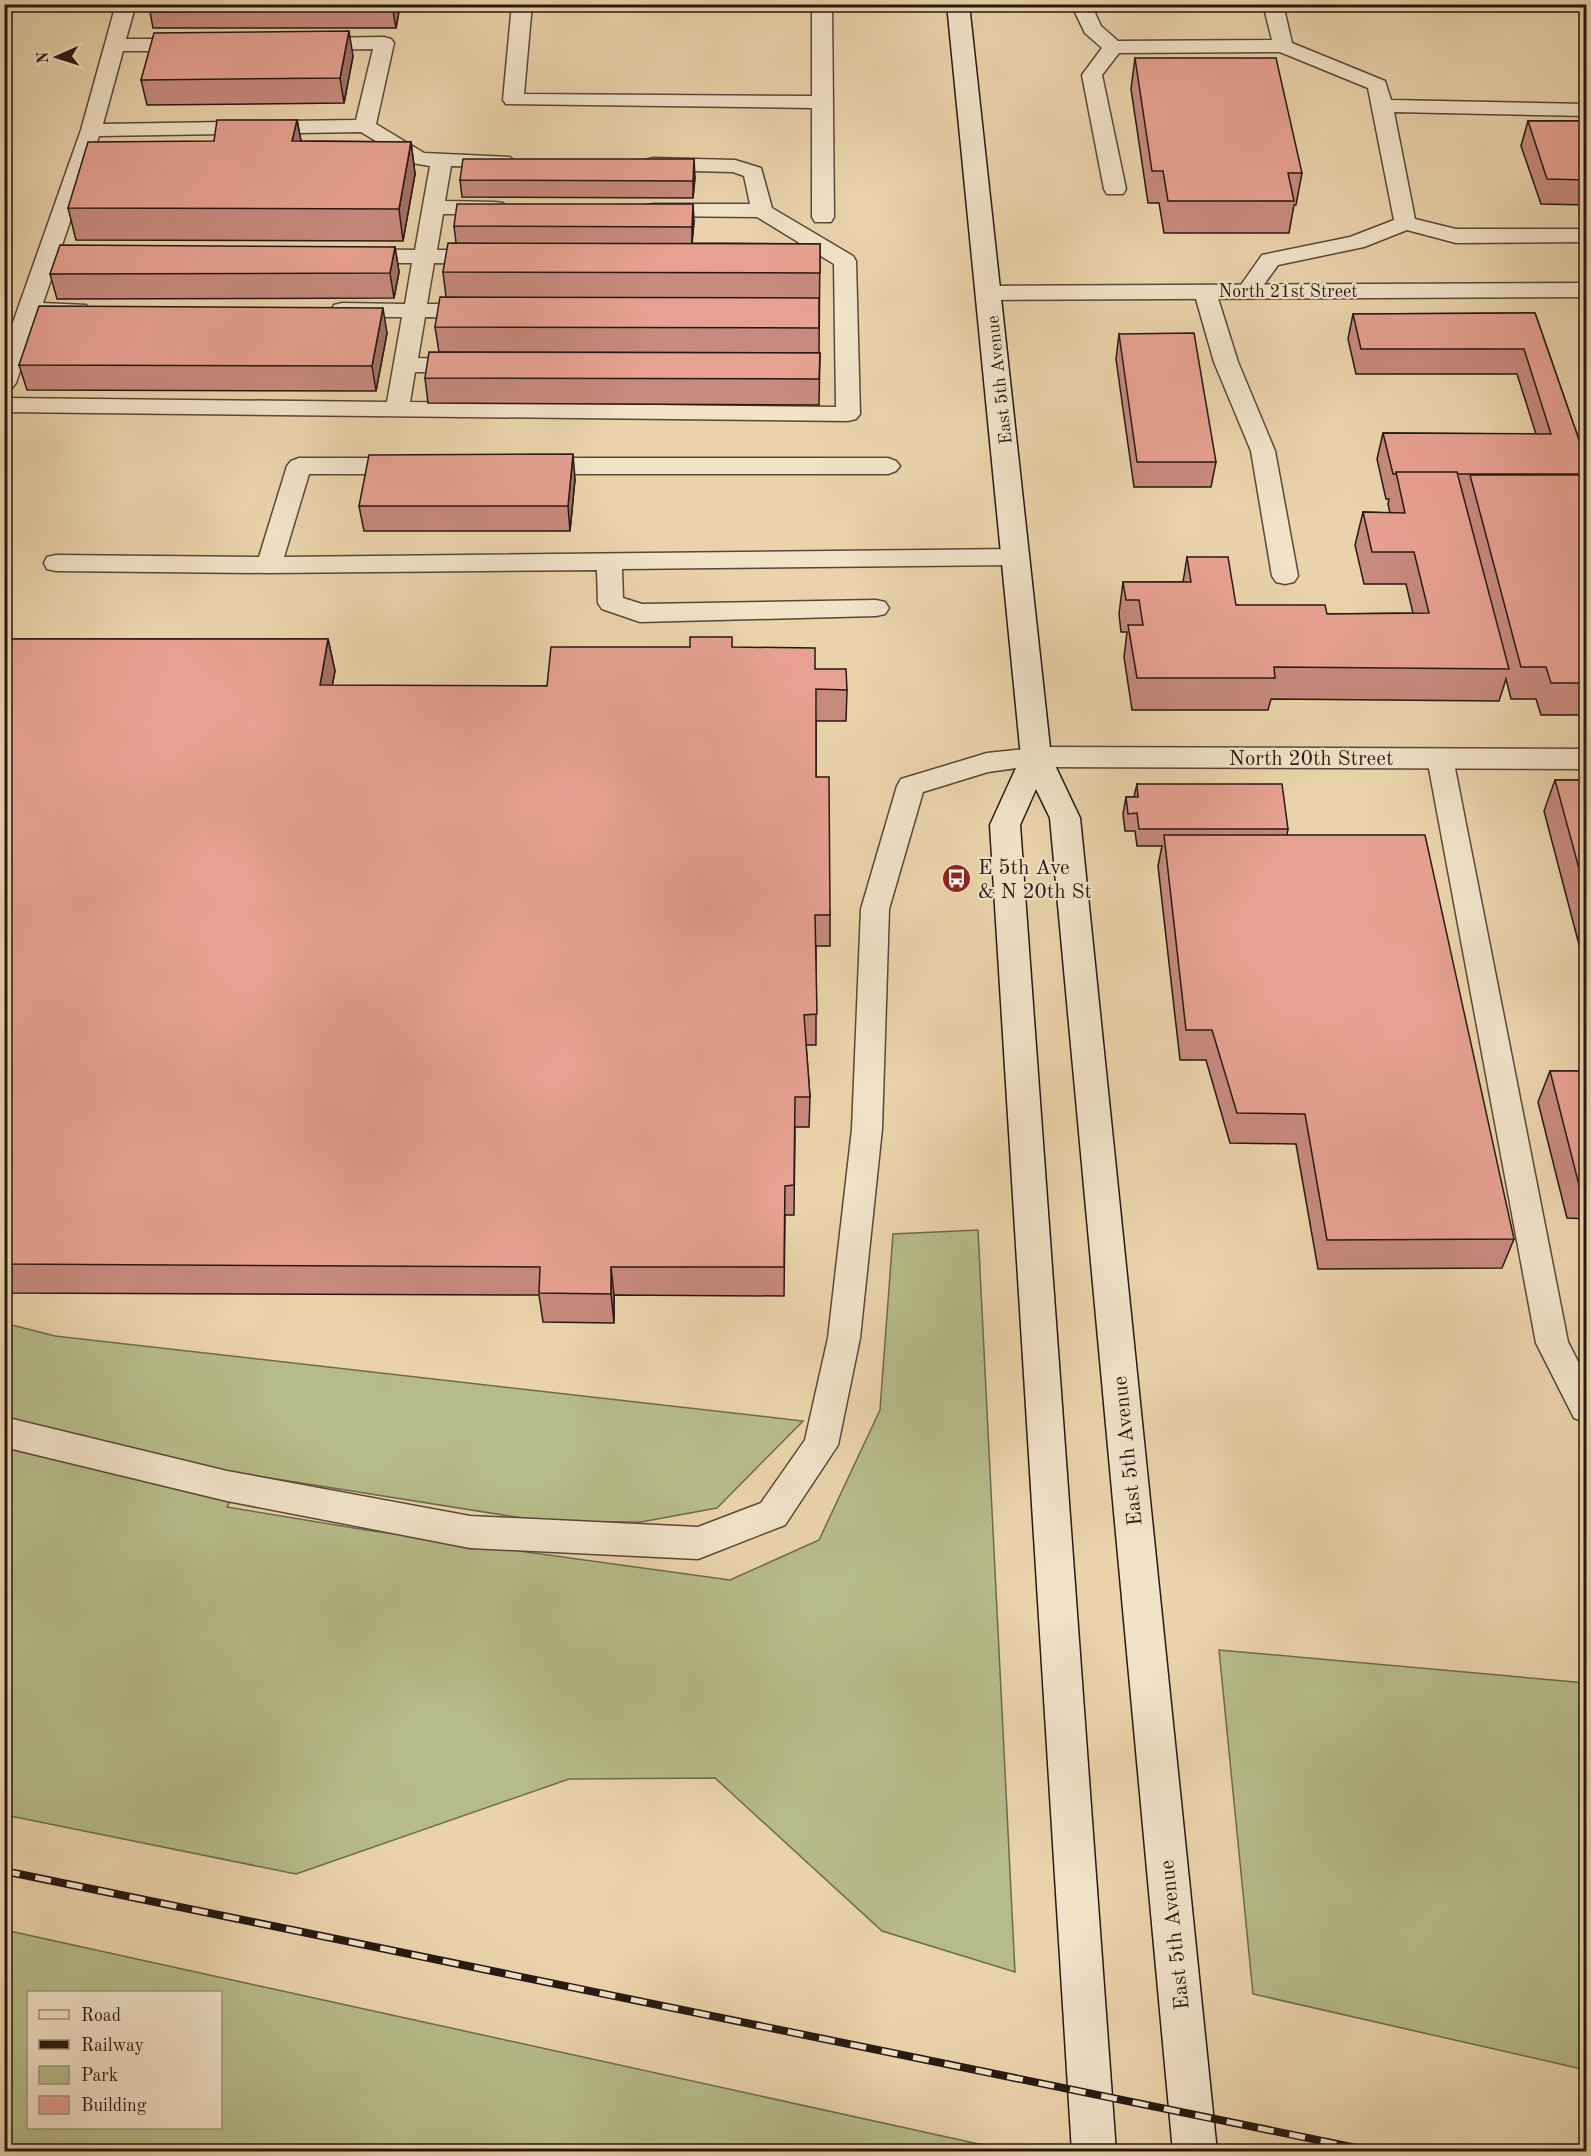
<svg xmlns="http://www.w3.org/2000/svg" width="1591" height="2156" viewBox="0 0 1591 2156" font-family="'Old Standard TT',serif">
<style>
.green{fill:#b6bc89;stroke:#6e6a4e;stroke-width:1.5;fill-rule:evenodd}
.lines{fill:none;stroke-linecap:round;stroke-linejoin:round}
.service-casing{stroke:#584838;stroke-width:3}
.minor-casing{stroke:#584838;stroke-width:3}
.secondary-casing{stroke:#271912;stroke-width:3}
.service{fill:#f1e2c8;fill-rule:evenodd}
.minor{fill:#f1e2c8;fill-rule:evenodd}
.secondary{fill:#f1e2c8;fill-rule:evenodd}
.rail-casing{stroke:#271912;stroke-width:8}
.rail{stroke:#f1e2c8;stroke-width:5;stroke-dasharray:16;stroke-linecap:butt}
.wall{fill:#c78a7e;stroke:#271912;stroke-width:1.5}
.shaded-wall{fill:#a27166;stroke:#271912;stroke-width:1.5}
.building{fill:#e7a192;stroke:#271912;stroke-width:1.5}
.labels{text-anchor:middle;stroke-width:4.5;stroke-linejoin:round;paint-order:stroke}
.far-street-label{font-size:18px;fill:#271912;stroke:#f1e2c8}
.street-label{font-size:21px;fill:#271912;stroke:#f1e2c8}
.poi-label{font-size:21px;fill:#271912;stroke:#f1e2c8;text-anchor:start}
</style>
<rect width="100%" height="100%" fill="#ead3ab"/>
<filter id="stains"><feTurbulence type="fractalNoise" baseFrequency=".00333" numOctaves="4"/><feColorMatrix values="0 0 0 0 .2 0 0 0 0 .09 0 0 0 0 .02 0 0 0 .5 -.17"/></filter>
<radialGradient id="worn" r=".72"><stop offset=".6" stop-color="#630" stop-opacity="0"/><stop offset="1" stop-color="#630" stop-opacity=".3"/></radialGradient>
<path class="green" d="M978 1230 1015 1972 882 1931 715 1778 569 1779 296 1874 5 1815 4 1323 55 1336 803 1421 717 1508 641 1522H547L245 1474 227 1507 366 1530 730 1580 819 1540 880 1410 893 1234Z
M1219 1650 1586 1683V2070L1253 1994Z
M5 1930 1006 2150 1012 2151H5ZM28 1992H220V2128H28Z"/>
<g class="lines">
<defs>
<path id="service" d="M116 4H136L126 39H193L200 41 203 45 200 49 193 51H123L103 124 356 120 373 49 310 50 303 48 300 44 303 40 310 38 384 37 391 39 394 43 376 124 424 153 510 157 514 161 510 165 503 167 451 166 445 201 495 202 503 203 506 208 503 213 495 214H443L437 250H486L494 252 497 257 494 262 486 264 434 263 427 304H477L485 306 488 311 485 316 477 318 425 317 418 358 476 360 480 365 476 370 468 372H415L410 402 836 407 834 264 757 217 654 216 646 215 643 210 646 205 654 204H750L744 176 733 172 653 170 646 168 642 164 646 160 653 158 735 160 761 168 772 208 853 256 856 261 860 414 856 419 848 421 4 412V398L387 402 402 317H342L334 315 331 310 334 305 342 303 405 304 412 263H357L349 261 346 256 349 251 357 249 415 250 430 166 412 163 361 132 99 136 61 248 104 250 107 255 104 260 57 262 43 303 86 305 89 310 86 315 38 317 16 383 12 388 4 390V348L81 130Z
M512 4H532L524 94 812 96V4H832L834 217 831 222H815L812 217V108L506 104 503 100Z
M1071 4H1091L1101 26 1118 41 1272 40 1263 4H1283L1292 43 1385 81 1391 100 1586 104V116L1394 112 1415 219 1456 229H1586V242L1456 243 1407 230 1364 247 1278 265 1255 297H1239L1236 292 1262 255 1350 237 1394 220 1368 88 1280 52 1119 53 1102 75 1126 189 1123 194H1107L1104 189 1082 75 1102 48 1085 33Z
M1205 285 1213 287 1216 292 1238 362 1275 451 1298 576 1294 582 1285 584 1276 582 1272 576 1251 451 1214 362 1194 292 1197 287Z
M299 458H408L416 461 420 466 416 471 408 474H309L284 557 1016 549 1025 551 1028 557 1025 563 1016 565 622 569 623 598 642 604 876 600 885 602 889 608 885 614 876 616 640 622 602 609 598 603 597 570 269 573 56 571 47 569 44 563 47 557 56 555 259 557 287 466 291 461Z
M534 458H888L896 461 900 466 896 471 888 474H534L526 471 522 466 526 461Z
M1036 748 1046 750 1049 757 1046 764 988 772 923 792 889 909 882 1129 860 1338 838 1445 785 1525 698 1559 470 1548 227 1501 4 1447V1417L227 1471 470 1516 698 1527 761 1503 805 1440 828 1338 852 1129 861 909 897 786 901 779 987 753Z
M1440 749 1450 751 1453 758 1568 1342 1586 1377V1422L1574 1418 1536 1343 1427 758 1430 751Z"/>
<path id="minor" d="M1586 283V297L990 300 981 298 978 293 981 288 990 286Z
M1036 747 1586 749V769L1036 767 1026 764 1021 757 1026 750Z"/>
<path id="secondary" d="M947 4H969L1051 757 1080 818 1217 2152H1173L1050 818 1036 789 1020 825 1116 2152H1072L990 825 1021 757Z"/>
</defs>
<use href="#service" class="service-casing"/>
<use href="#minor" class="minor-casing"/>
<use href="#secondary" class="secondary-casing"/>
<use href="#service" class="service"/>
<use href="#minor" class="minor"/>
<use href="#secondary" class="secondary"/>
<defs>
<path id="rail" d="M4 1871 1376 2152"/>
</defs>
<use href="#rail" class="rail-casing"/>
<use href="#rail" class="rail"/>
</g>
<path class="wall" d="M400 6 396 28H153L150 12Z
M353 56 344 103 147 105 141 80Z
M1135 58 1302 173 1296 205H1294L1289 233H1164L1159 203H1148L1131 89Z
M297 120 301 141 411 142 415 174 403 241 76 240 68 208 214 141Z
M1528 121H1587V205L1541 204 1521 146Z
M695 177 693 198 462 197 460 180Z
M694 221 692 243 820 244 819 353 439 352 435 327 446 297 443 272 456 243 454 226Z
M395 247 399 272 394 298 57 299 50 274Z
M1535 313 1587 463V715H1541L1536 699H1511L1506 679 1499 701 1271 699 1268 710H1132L1124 657 1127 632H1121L1119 614 1123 582H1183L1187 557 1236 605 1327 614 1413 613 1406 584H1364L1355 545 1363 512 1390 513 1388 504 1389 499H1386L1377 459 1383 433 1536 434 1517 374H1356L1348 339 1353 314Z
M387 333 376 391 27 390 19 365Z
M1119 334 1216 462 1211 487H1134L1116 359Z
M820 353 819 405 428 403 425 378Z
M575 479 570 531H364L359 506Z
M4 639H328L335 671 332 686H547L732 647 815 669 847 690 846 721H816V777L830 915V946H816V1045H806L810 1097 809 1127H795L794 1215H785L784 1296 614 1295V1323L543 1322 539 1295 4 1293Z
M1555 780H1587V975L1544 811Z
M1137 784 1288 829 1287 835 1514 1239 1502 1268 1318 1269 1296 1144 1230 1143 1206 1060H1180L1158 866 1162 846H1137L1135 831H1125L1123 814 1126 797H1134Z
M1550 1071H1587V1219L1567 1218 1538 1102Z"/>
<path class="shaded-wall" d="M395 4H400V6L396 28 393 11Z
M349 31 353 56 344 103 340 78Z
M297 120 303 151 292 141Z
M411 142 415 174 403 241 399 209Z
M694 159 695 177 693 198V181Z
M693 204 694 221 692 244V227Z
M395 247 399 272 394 298 390 273Z
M383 308 387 333 376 391 372 366Z
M573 454 575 479 570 531 568 506Z
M328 639 335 671 326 717 320 685Z
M611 1267 614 1295V1323L611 1294Z"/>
<path class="building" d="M152 4H395L393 11 150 12Z
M349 31 340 78 141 80 154 33Z
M1135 58H1276L1302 173H1288L1294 201H1168L1163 171H1152Z
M217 120H297L292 141 411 142 399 209 68 208 88 142 214 141Z
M1528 121H1587V180L1547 179Z
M463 159H694L693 181 460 180Z
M457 204H693L692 227 454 226Z
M448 243 820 244V273L443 272Z
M60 245 395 247 390 273 50 274Z
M440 297 819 298V328L435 327Z
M39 306 383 308 372 366 19 365Z
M1535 313 1587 463V474H1458L1457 472H1396V474H1393L1383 433 1551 434 1524 349H1361L1353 314Z
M1194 333 1216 462H1137L1119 334Z
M429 352 820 353 819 379 425 378Z
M573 454 568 506H359L369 455Z
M1396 472H1457L1509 669 1274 667 1275 678H1137L1128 625H1143L1139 600H1126L1123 582H1191L1187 557H1228L1236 605H1325L1327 614 1429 613 1414 552H1372L1363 512 1405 513Z
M1470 475H1587V683H1551L1546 667H1521Z
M690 637H732V647L815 648V669H846L847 690 816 689V777H829L830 915H815L817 1014 804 1015 810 1097H795L794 1185 785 1186 784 1267H611V1294L539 1293 540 1267 4 1264V639H328L320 685 547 686 551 647H690Z
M1555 780H1587V898Z
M1137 784H1282L1288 829H1139L1137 813 1128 814 1126 797H1138Z
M1164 835H1425L1514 1239 1327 1240 1305 1114 1237 1113 1212 1030H1186Z
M1550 1071H1587V1189H1580Z"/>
<defs>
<symbol id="bus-disc" viewBox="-11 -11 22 22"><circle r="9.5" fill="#8f2418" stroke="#f1e2c8"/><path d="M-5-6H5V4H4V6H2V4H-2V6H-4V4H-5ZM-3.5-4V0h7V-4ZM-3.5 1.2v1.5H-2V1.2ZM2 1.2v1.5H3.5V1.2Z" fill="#fff"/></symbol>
</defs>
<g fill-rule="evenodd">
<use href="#bus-disc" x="940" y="862" width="33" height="33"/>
</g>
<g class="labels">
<g class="far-street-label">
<text x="1288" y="297">North 21st Street</text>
<text transform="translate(999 380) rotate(-96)" y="6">East 5th Avenue</text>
</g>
<g class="street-label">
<text x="1311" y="765">North 20th Street</text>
<text transform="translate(1127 1451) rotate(-96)" y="7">East 5th Avenue</text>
<text transform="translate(1174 1935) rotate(-96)" y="7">East 5th Avenue</text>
</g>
<g class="poi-label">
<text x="978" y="874">E 5th Ave<tspan x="978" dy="24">&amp; N 20th St</tspan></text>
</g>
</g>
<rect width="1591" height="2156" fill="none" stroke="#ead3ab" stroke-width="24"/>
<rect x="6" y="6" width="1579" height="2144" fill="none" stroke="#271912" stroke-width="3"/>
<rect x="12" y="12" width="1567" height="2132" fill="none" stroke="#271912" stroke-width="1.5"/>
<rect x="27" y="1991" width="195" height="138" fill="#f1e2c8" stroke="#a0927f" stroke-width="1.5"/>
<rect x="39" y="2010" width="30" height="9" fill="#f1e2c8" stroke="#a0927f" stroke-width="1.5"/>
<text x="81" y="2021" font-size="18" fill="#271912">Road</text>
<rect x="39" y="2040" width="30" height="9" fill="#271912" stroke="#a0927f" stroke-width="1.5"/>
<text x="81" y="2051" font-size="18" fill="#271912">Railway</text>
<rect x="39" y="2066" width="30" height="18" fill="#b6bc89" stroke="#a0927f" stroke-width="1.5"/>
<text x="81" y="2081" font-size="18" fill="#271912">Park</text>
<rect x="39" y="2096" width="30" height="18" fill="#e7a192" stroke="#a0927f" stroke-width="1.5"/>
<text x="81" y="2111" font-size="18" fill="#271912">Building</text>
<g transform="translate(57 57) rotate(267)" stroke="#f1e2c8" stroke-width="4.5" paint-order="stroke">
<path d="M0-4.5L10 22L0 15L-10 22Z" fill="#271912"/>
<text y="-9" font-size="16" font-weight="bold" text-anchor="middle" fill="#271912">N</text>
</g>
<rect width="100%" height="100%" filter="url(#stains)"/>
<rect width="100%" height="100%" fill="url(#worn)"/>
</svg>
